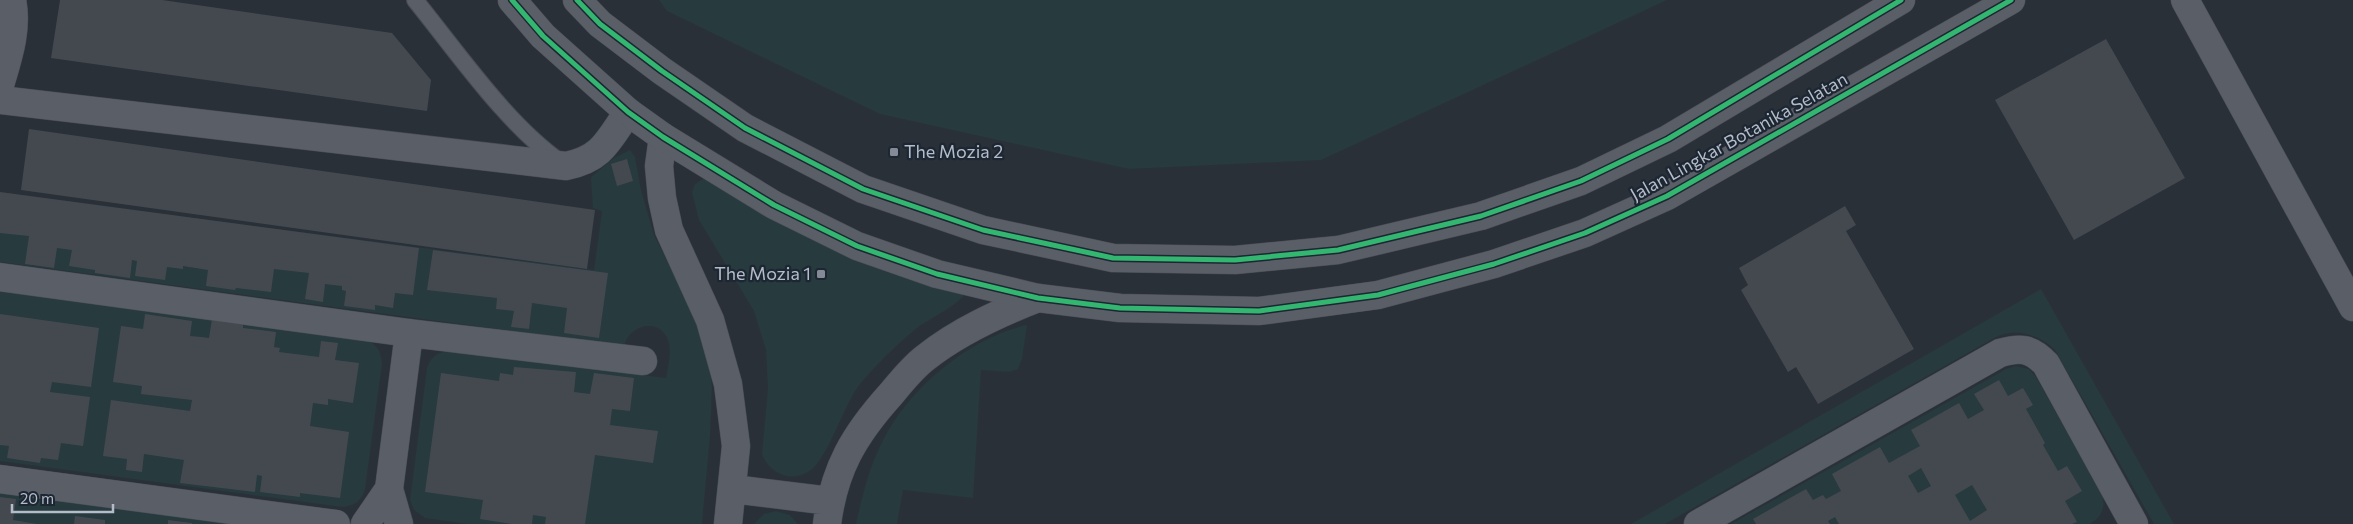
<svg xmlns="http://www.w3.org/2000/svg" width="2353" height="524" viewBox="0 0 2353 524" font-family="Commissioner,sans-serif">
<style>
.green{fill:#273a3e}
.building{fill:#444950;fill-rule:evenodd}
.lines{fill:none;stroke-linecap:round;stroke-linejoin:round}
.service-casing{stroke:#484c53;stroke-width:18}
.minor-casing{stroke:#484c53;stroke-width:29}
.tertiary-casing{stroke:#484c53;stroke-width:29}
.service{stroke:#5a5e66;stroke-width:16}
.minor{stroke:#5a5e66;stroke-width:28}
.tertiary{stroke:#5a5e66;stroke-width:28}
.cycleway-casing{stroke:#1d2633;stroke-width:8}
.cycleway{stroke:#33b770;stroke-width:5}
.poi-dot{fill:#848b96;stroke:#1d2633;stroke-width:2}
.labels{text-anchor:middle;stroke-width:4.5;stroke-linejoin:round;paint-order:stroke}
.street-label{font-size:18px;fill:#b4bcc9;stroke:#1d2633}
.poi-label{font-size:18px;fill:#b4bcc9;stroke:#1d2633;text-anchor:start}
</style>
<rect width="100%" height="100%" fill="#2a3038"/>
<path class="green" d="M659 0H1667L1321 160 1129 169 880 114 667 11Z
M630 150 635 157 641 190 654 235 671 269 694 303 710 364 712 387 710 436 702 524H467L425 518 414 510 410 500 427 368C431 356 439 351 452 351L666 378C668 367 672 350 668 340 659 317 629 325 624 346L0 262V193L594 270 602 211 593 208 591 177 614 158Z
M706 177 966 292C958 306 930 318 917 328 897 344 877 364 860 384 844 404 827 462 808 472 790 483 768 472 762 454L768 388 766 350 754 311 699 220 692 192 695 184Z
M2041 289 2174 524H2154L2055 350C2039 334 2016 328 1996 337L1665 524H1631Z
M0 290 367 340C378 345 381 352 382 364L365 489C362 501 354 506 342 507L0 461Z
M1027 325 1022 359 1018 369 1009 372 981 370 973 498 903 490 897 524H856C863 492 871 460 888 431 916 383 972 337 1027 325Z
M2016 366 2029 369 2036 377 2102 494C2106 507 2102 517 2090 524H1731L2006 369Z
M0 492 234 524H0Z
M776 511 790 515 798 524H754L764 514Z"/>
<path class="building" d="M60 0H162L392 33 431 80 427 111 51 58Z
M2106 39 2185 178 2074 240 1995 100Z
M29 129 595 210 587 269 21 190Z
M627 159 633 181 617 186 611 164Z
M0 192 419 248 413 295 395 293 393 308 375 305V310L344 306 346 291 342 290V286L325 284 323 302 305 299 309 273 274 269 271 292 236 288 235 290 206 286 208 270 183 266V269L167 267 165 280 135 276 137 261 132 260 130 278 95 273V270L69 266 72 250 57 248 54 268 25 264 29 236 0 233Z
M1845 206 1856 225 1846 231 1914 349 1818 404 1796 367 1788 372 1741 290 1748 285 1739 268Z
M433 250 608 273 599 338 564 333 567 308 532 303 529 329 511 327 514 311 496 309 497 298 427 290Z
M0 314 99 328 91 387 52 382 50 392 90 397 83 446 61 443 58 460 41 458 40 463 7 458 9 446 0 445Z
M145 314 192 321 190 336 201 337 209 338 212 319 243 324V328L276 332 274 347 280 348 279 352 319 357 321 341 338 343 335 360 359 363 353 403 328 399V405L313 403 310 426 349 432 340 498 300 493V497L260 492 262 476 257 475 255 492 180 483 184 460 144 454 142 472 126 470 127 459 103 456 111 400 190 411 192 400 141 394 142 386 113 382 121 326 143 329Z
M514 367 576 372 574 392 590 394 594 373 634 378 630 411 612 409 610 425 658 431 653 463 595 455 585 524H545L546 517 533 515 532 524H512L480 519 483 500 425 492 441 373 499 381 500 373 513 375Z
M1999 380 2008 396 2023 388 2033 405 2026 409 2045 443 2043 445 2058 471 2067 466 2082 491 2065 501 2077 522 2072 524H1839L1835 517 1828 521 1830 524H1756L1753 519 1806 489 1813 500 1823 495 1826 499 1841 491 1832 474 1880 447 1889 463 1920 446 1911 430 1959 403 1968 419 1984 410 1974 394ZM1921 468 1931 486 1918 493 1908 476ZM1972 485 1987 510 1970 521 1955 495Z
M0 497 16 499 13 520 37 524H0Z
M75 516 105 520V524H74Z
M168 520 192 523V524H168Z"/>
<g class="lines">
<defs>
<path id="service" d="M415 0C458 53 507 125 562 163"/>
<path id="minor" d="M0 85C8 58 18 29 12 0
M0 100 566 166C602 159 608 141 628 112
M663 137 659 166 662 198 669 230 710 320 728 384 736 446 728 524
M0 277 409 333 643 361
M0 479 336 524
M733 489 830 501
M365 524 389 489
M399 524 389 489 409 333
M827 524C834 469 854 435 891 394 901 382 912 368 925 358 959 331 999 313 1038 298
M1698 524 2000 353C2020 347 2031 348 2046 364L2134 524"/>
<path id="tertiary" d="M512 0 543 36 628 112 663 137 774 205 857 246 937 274 1038 298 1120 308 1259 311 1378 295 1494 264 1585 233 1667 196 2011 0
M577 0 600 24 662 71 745 128 863 189 983 230 1113 258 1235 260 1338 250 1481 216 1581 181 1668 139 1901 0
M2185 0 2353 307"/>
</defs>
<use href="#service" class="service-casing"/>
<use href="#minor" class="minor-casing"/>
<use href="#tertiary" class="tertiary-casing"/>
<use href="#service" class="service"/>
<use href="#minor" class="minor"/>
<use href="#tertiary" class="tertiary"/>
<defs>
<path id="cycleway" d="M512 0 543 36 628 112 663 137 774 205 857 246 937 274 1038 298 1120 308 1259 311 1378 295 1494 264 1585 233 1667 196 2011 0
M577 0 600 24 662 71 745 128 863 189 983 230 1113 258 1235 260 1338 250 1481 216 1581 181 1668 139 1901 0"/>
</defs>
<use href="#cycleway" class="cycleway-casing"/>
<use href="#cycleway" class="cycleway"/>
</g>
<g class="poi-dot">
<rect x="889" y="147" width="10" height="10" rx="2.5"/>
<rect x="816" y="269" width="10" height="10" rx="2.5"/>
</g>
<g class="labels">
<g class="street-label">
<text transform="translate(1739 137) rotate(-29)" y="6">Jalan Lingkar Botanika Selatan</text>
</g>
<g class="poi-label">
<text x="904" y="158">The Mozia 2</text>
<text x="811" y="280" text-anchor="end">The Mozia 1</text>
</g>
</g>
<path d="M12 504v8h101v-8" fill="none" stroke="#b4bcc9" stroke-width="2.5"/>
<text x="20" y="504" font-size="15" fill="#b4bcc9" stroke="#1d2633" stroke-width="4" paint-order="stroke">20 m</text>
</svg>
